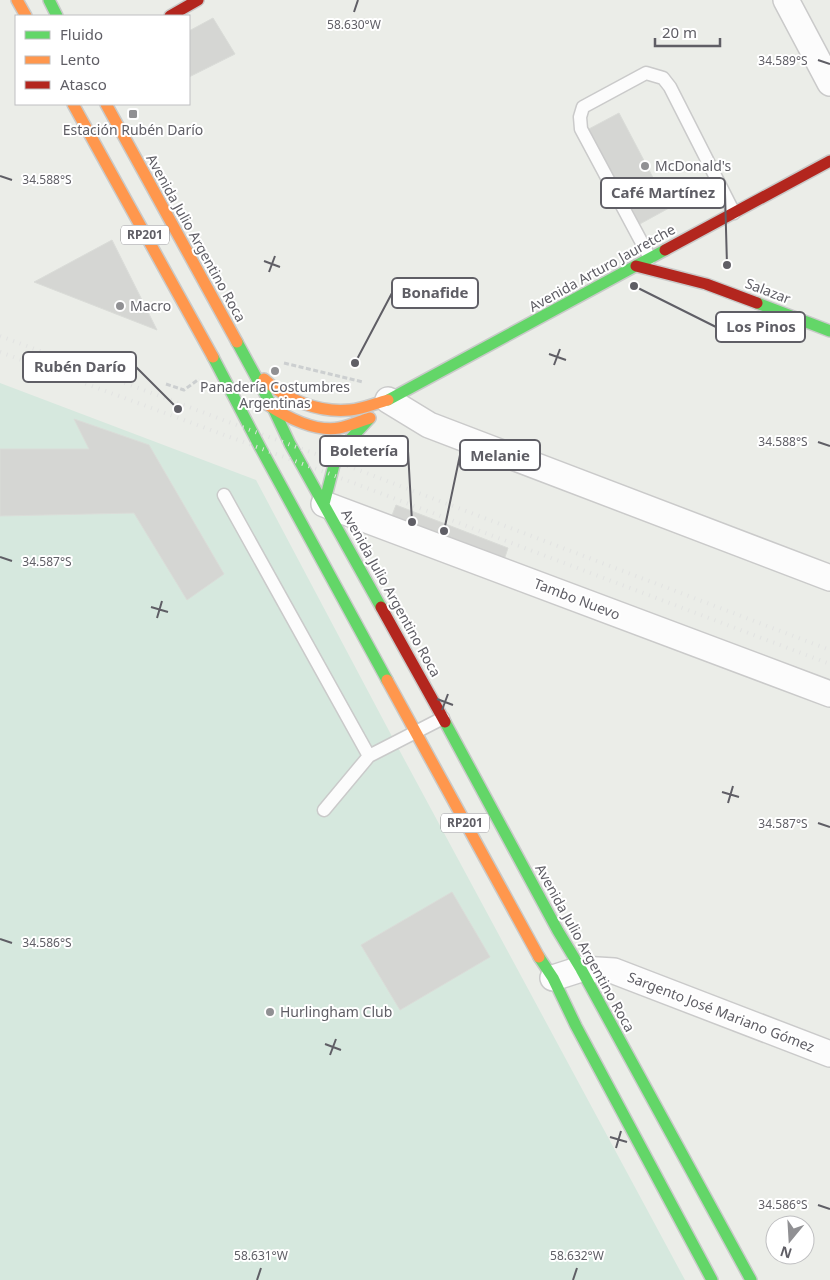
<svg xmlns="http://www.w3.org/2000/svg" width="830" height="1280" viewBox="0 0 830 1280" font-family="'Noto Sans',sans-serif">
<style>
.green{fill:#d6e8de}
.building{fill:#d5d6d3;stroke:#dadcd8}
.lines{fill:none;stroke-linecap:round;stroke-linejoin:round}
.lane-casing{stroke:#cacaca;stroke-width:15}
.street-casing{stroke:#cacaca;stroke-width:28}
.fast-casing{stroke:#c9cac9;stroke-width:14}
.slow-casing{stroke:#c9cac9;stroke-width:14}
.jam-casing{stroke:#c9cac9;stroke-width:14}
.path{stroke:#cccfd0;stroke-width:3;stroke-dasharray:5 2.5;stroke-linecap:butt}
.lane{stroke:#fcfcfc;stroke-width:12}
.street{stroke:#fcfcfc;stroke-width:25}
.fast{stroke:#63d668;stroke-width:11}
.slow{stroke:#ff974d;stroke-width:11}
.jam{stroke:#b3261e;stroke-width:11}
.rail{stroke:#e2e3e2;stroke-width:4;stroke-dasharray:1 6;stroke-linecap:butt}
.ticks{fill:none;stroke:#5f5e65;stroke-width:2}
.poi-dot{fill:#909093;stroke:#fff;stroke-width:2}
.labels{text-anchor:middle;stroke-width:4;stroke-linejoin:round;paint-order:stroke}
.shield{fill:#fff;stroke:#8f8e93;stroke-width:1}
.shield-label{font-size:12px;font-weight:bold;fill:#5f5e65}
.poi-label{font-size:14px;fill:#5f5e65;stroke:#fff;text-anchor:start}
.street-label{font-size:14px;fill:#5f5e65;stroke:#fff}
.ticks-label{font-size:12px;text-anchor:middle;fill:#5f5e65;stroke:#fff;stroke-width:4;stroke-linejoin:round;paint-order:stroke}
.leader{fill:none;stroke:#5f5e65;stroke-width:2}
.callout-dot{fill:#5f5e65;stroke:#fff;stroke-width:2}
.callout{fill:#fff;stroke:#5f5e65;stroke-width:2}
.callout-label{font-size:15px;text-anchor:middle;font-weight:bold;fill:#5f5e65}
</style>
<rect width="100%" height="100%" fill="#ebede8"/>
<path class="green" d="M0 383 256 480 396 744 685 1280H0Z"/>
<path class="building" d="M213 18 235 54 189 77V31Z
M619 113 669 208 638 225 587 130Z
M112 240 157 330 34 282Z
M74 419 149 445 224 574 187 600 134 513 0 516V449H89Z
M396 505 508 548 504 560 391 518Z
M452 892 490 957 400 1010 361 945Z"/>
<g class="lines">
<defs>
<path id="lane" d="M650 258 581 129 580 117 583 107 646 73 663 78 670 87 734 213
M224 495 369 756
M324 810 369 756 443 718"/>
<path id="street" d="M786 0 830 83
M388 400 429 425 830 578
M324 504 830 694
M553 978 581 969 614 971 830 1054"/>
<path id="fast" d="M49 0 57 16
M757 303 830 331
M237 342 274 410 290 444 381 607
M213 357 260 447 387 680
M388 400 665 250
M324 504 335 461 345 445 369 419
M445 722 558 931 581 969 751 1280
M539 957 553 978 576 1026 712 1280"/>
<path id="slow" d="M17 0 26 16
M73 104 213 357
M106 104 237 342
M264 379C286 400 319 413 350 410 363 409 376 403 388 400
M268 405C288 418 315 432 339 428 350 426 360 421 370 418
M387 680 539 957"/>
<path id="jam" d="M170 16 198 0
M665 250 830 161
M636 266 706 284 757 303
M381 607 445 722"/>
</defs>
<use href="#lane" class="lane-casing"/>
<use href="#street" class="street-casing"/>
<use href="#fast" class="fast-casing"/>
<use href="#slow" class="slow-casing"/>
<use href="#jam" class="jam-casing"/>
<path class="path" d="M284 363 363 382
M166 384 184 390 199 379"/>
<use href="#lane" class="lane"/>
<use href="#street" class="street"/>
<use href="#fast" class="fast"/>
<use href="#slow" class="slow"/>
<use href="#jam" class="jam"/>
<path class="rail" d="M0 336 250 430 335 461 830 650
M0 352 330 474 830 664"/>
</g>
<path class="ticks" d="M354 12 358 0M818 60 830 64M0 176 12 180M264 261 280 267M269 272 275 256M549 354 566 360M554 365 560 349M818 442 830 446M0 557 12 561M151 607 168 612M157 618 162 601M437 699 453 705M442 710 448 694M722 792 739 797M728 803 733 786M818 823 830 827M0 939 12 943M325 1044 341 1050M330 1055 336 1039M610 1137 627 1142M616 1148 621 1131M818 1205 830 1209M257 1280 261 1268M573 1280 577 1268"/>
<g class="poi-dot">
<rect x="128" y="109" width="10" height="10" rx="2.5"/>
<circle cx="645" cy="166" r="5"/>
<circle cx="120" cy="306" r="5"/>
<circle cx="275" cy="371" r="5"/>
<circle cx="270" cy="1012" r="5"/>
</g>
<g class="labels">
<g class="shield">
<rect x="121" y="225.5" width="48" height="19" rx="4"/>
<rect x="441" y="813.5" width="48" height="19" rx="4"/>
</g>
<g class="shield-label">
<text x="145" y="239">RP201</text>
<text x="465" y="827">RP201</text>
</g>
<g class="poi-label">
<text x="133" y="135" text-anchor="middle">Estación Rubén Darío</text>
<text x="655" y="171">McDonald's</text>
<text x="130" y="311">Macro</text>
<text x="275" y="392" text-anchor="middle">Panadería Costumbres<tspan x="275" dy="16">Argentinas</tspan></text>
<text x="280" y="1017">Hurlingham Club</text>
</g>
<g class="street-label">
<text transform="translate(196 238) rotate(61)" y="5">Avenida Julio Argentino Roca</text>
<text transform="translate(602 268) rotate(-29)" y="5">Avenida Arturo Jauretche</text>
<text transform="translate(768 291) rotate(21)" y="5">Salazar</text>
<text transform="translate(391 593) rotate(61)" y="5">Avenida Julio Argentino Roca</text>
<text transform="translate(577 599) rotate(21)" y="5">Tambo Nuevo</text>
<text transform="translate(585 948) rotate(61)" y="5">Avenida Julio Argentino Roca</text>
<text transform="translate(721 1012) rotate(21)" y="5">Sargento José Mariano Gómez</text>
</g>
</g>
<g class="ticks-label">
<text x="354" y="29">58.630°W</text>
<text x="783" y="65">34.589°S</text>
<text x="47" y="184">34.588°S</text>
<text x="783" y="446">34.588°S</text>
<text x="47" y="566">34.587°S</text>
<text x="783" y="828">34.587°S</text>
<text x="47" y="947">34.586°S</text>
<text x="783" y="1209">34.586°S</text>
<text x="261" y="1260">58.631°W</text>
<text x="577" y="1260">58.632°W</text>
</g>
<path class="leader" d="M727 265L725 193M355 363L392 293M634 286L716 327M178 409L136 367M412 522L408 451M444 531L460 455"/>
<g class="callout-dot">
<circle cx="727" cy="265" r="5"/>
<circle cx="355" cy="363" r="5"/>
<circle cx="634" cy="286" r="5"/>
<circle cx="178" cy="409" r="5"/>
<circle cx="412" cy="522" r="5"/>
<circle cx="444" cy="531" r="5"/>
</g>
<g class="callout">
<rect x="601" y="178" width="124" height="30" rx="5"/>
<rect x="392" y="278" width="86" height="30" rx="5"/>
<rect x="716" y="312" width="89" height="30" rx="5"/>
<rect x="23" y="352" width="113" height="30" rx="5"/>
<rect x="320" y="436" width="88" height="30" rx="5"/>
<rect x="460" y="440" width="80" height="30" rx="5"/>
</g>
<g class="callout-label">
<text x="663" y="198">Café Martínez</text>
<text x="435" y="298">Bonafide</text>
<text x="761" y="332">Los Pinos</text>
<text x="80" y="372">Rubén Darío</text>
<text x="364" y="456">Boletería</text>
<text x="500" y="461">Melanie</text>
</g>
<rect x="15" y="15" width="175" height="90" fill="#ffffff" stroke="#bfbfc1"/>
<rect x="25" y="31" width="25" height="8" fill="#63d668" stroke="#bfbfc1"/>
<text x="60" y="40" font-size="15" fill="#5f5e65">Fluido</text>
<rect x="25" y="56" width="25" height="8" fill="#ff974d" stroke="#bfbfc1"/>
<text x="60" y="65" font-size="15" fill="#5f5e65">Lento</text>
<rect x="25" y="81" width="25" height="8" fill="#b3261e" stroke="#bfbfc1"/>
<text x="60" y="90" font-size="15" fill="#5f5e65">Atasco</text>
<g transform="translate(790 1240) rotate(198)"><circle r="24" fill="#ffffff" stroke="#bfbfc1"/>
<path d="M0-4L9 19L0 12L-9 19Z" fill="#909093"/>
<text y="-8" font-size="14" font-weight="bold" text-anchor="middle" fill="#5f5e65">N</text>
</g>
<path d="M655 38v8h65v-8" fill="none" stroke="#5f5e65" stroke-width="2.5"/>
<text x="662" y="38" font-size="15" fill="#5f5e65" stroke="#ffffff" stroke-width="4" paint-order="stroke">20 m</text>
</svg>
